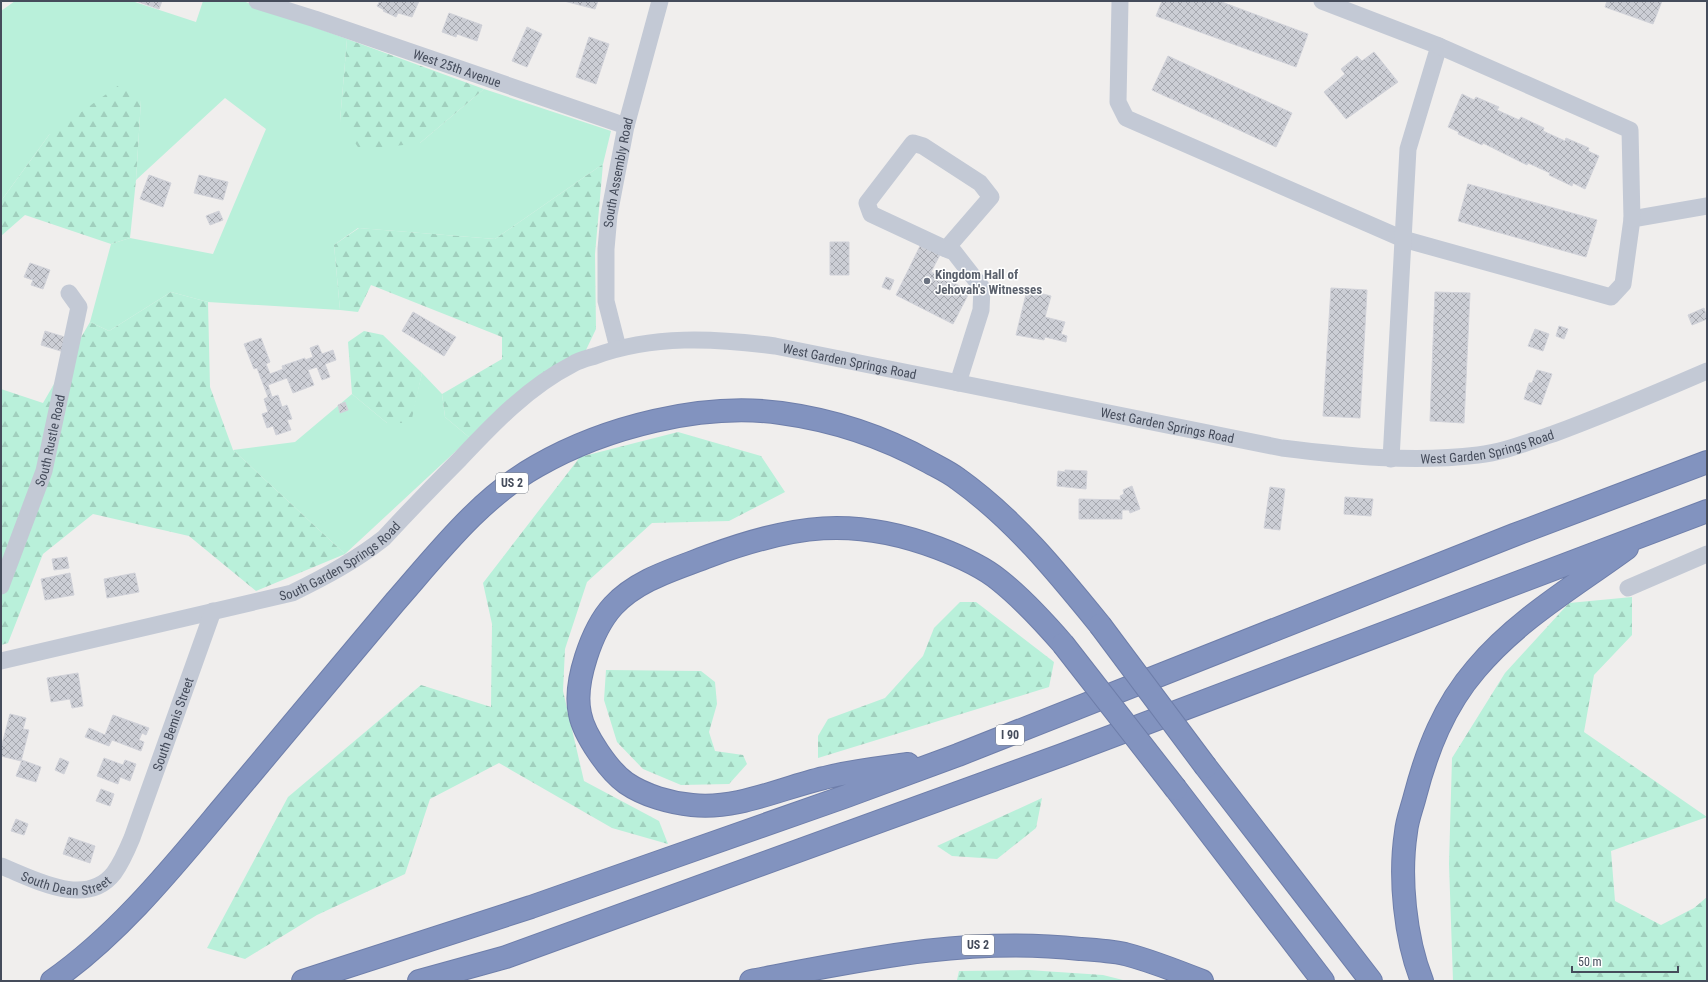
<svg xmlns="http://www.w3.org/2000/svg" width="1708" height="982" viewBox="0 0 1708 982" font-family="'Roboto Condensed',sans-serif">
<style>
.grass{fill:#b9f0da}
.forest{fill:url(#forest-firs)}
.building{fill:url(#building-cross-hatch);stroke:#d1d2d9}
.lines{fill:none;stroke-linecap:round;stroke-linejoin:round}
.highway-casing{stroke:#6e7eaa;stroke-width:24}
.minor{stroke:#c3c9d5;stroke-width:17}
.highway{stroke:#8293bf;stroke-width:22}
.highway-bridge-casing{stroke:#6e7eaa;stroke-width:24;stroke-linecap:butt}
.highway-bridge{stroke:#8293bf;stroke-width:22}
.worship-dot{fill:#6b7280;stroke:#fff;stroke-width:1.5}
.labels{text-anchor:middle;stroke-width:3;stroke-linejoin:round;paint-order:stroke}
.shield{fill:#fff;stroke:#7d828c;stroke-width:1}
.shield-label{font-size:12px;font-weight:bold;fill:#454c5b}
.street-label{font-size:13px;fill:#454c5b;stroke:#fff}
.worship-label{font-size:13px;font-weight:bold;fill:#5b616d;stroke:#fff;text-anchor:start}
</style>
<defs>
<pattern id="forest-firs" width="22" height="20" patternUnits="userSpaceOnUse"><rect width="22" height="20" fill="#b9f0da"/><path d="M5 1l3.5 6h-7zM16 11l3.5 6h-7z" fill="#a0cfbd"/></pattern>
<pattern id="building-cross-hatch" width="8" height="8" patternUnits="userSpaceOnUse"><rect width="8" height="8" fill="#ccced5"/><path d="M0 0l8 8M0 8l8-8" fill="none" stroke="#a7a9b0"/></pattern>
</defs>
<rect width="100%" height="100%" fill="#f0eeed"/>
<path class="grass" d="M15 1H132L196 22 203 1H243L347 39 340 121 420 143 484 89 611 131 603 164 495 239 358 228 334 245 340 310 208 302 171 292 109 331 90 322 111 244 130 238 213 254 266 129 225 98 136 180 141 100 49 135 1 201V11Z
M422 373 442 394 445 417 470 438 345 554 233 450 295 442 352 394 387 423H410Z"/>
<path class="forest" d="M347 39 484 89 420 143 360 150 340 121Z
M119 85 141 100 136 180 130 238 111 244 25 215 1 236V201L49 135Z
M603 164 595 254 596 329 586 350 470 438 445 417 442 394 502 359V337L371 285 358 312 340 310 334 245 359 228 495 239Z
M171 292 208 302 210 387 233 450 345 554 256 591 189 536 93 514 43 554 8 643 1 645V389L43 403 90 322 109 331Z
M364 331 383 335 422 373 411 423H387L352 394 348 342Z
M678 432 761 456 785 492 729 521 652 523 587 582 565 649 563 691 584 781 659 821 668 844 612 828 499 763 430 799 405 874 317 915 245 959 207 948 288 797 421 685 491 707 492 624 483 583 580 457Z
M1632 597V635L1594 675 1584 732 1707 817 1611 851 1615 901 1661 925 1694 908 1707 897V981H1453L1449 864 1452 758 1505 673 1569 603Z
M960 602H976L1054 662 1049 687 818 758V736L828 719 885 698 923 656 934 628Z
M606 670 701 671 715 682 717 704 709 732 715 751 743 755 747 764 729 784 681 785 643 769 617 742 604 700Z
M1042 798 1036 828 997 859 952 856 937 846Z
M1028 970 1103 975 1127 981 957 980 959 971Z"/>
<path class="building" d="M136 1H162L159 9Z
M380 1H419L412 17 398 13 396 17 383 11 384 10 377 6Z
M564 1H598L595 9Z
M1162 1H1219L1308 34 1296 67 1156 16Z
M1607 1H1662L1653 24 1605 7Z
M449 13 482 25 477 41 457 34 456 37 442 32Z
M527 27 542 34 527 67 512 61Z
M589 37 609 44 596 84 576 77Z
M1374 52 1398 82 1346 119 1324 92 1345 74 1341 69 1357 56 1362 61Z
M1168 56 1292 113 1276 147 1152 90Z
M1462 94 1474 100 1476 97 1499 107 1497 110 1519 120 1521 117 1544 128 1543 131 1565 141 1566 138 1589 148 1588 151 1599 156 1585 189 1573 183 1572 186 1549 175 1550 173 1528 163 1527 165 1483 143 1482 145 1458 134 1459 132 1448 127Z
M149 175 171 183 163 207 140 199Z
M199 175 228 182 223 200 194 193Z
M1468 184 1597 220 1586 257 1458 221Z
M219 211 223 220 210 225 206 216Z
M830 242H849V275H830Z
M922 242 942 251 931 272 970 291 953 324 896 295Z
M30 263 50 270 43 289 31 285 33 280 24 277Z
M886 277 894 280 890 290 882 287Z
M1331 288 1367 290 1360 418 1323 416Z
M1027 290 1051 296 1045 317 1065 322 1061 334 1067 336 1066 342 1045 337 1044 340 1016 335Z
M1435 292 1470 293 1464 423 1430 421Z
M1704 308 1707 319 1692 325 1688 315Z
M413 312 456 337 444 356 402 331Z
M1559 326 1568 329 1564 339 1556 336Z
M1535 329 1549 334 1543 351 1528 346Z
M45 331 68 338 64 352 41 345Z
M261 338 270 362 266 364 270 374 283 369 282 366 305 358V360L313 357 310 348 318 345 322 354 333 350 336 360 325 364 330 377 322 380 317 367 308 370 314 385 293 393 287 378 268 385 272 397 278 395 282 407 287 405 292 419 287 420 291 430 276 435 273 426 267 428 262 414 268 412 264 399 268 397 257 368 254 369 244 344Z
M1537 370 1552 374 1541 405 1524 399 1529 383H1532Z
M345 402 348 410 340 413 338 405Z
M1065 470 1087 471 1086 489 1057 486 1058 471 1065 472Z
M1132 486 1140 509 1130 513 1129 510H1122V519H1079V499L1121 500 1120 496 1124 494 1123 490Z
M1270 487 1285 489 1280 530 1264 528Z
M1345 497 1373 499 1371 516 1344 514Z
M67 557 69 568 54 570 52 559Z
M70 573 74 595 45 600 41 579Z
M135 573 139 592 107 598 104 579Z
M78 673 83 706 72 708 70 699 51 702 47 678Z
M10 714 26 718 23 729 29 730 21 761 1 756V748Z
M113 715 149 728 146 735 142 733 139 740 144 742 141 751 112 740 109 746 85 737 89 728 105 735Z
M60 758 69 762 64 774 55 770Z
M104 758 123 765 125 760 136 764 130 781 120 777 118 784 97 776Z
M22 760 41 767 36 782 16 776Z
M101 789 114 794 110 806 96 801Z
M16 819 28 824 24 835 11 831Z
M69 837 95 846 90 863 63 854Z"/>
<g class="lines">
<defs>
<path id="highway" d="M908 764C880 768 851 771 824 778 781 788 737 810 692 805 671 803 645 796 626 783 609 771 584 735 580 714 573 683 592 629 613 606 638 579 676 569 709 556 793 525 853 516 938 548 959 556 982 566 999 580 1023 599 1043 621 1063 644
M1206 767 1371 981
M1176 789 1323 981
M52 981C119 934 172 868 224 806 281 738 338 670 395 602 438 553 480 498 537 466 605 427 703 402 781 413 833 420 882 436 929 462 938 467 949 472 958 479 1014 519 1057 572 1100 625
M303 981 531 907 844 797 958 755 1514 535 1707 462
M419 981 506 957 1062 755 1707 511
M751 981C860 960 969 936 1080 949 1095 950 1111 951 1125 954 1152 961 1177 971 1202 981
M1422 981C1405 938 1399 877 1406 832 1407 820 1412 808 1415 796 1427 750 1444 706 1476 669 1518 619 1575 586 1627 548"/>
</defs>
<use href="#highway" class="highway-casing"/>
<g class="minor">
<path id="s1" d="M257 1 315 19 626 126"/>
<path d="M1120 1 1118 102 1126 118 1403 239 1611 297 1623 284 1632 219 1707 206"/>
<path d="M1322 1 1439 46 1408 149 1391 459"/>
<path d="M1439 46 1630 130 1632 219"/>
<path d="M946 249 991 197 980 183 923 146 913 143 867 203 871 214 946 249 954 252 982 288 981 310 958 383"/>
<path id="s2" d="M618 348 606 301V249L609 215 626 126 660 1"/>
<path id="s3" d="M1 586 44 471 79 307 69 293"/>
<path d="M1628 588 1707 554"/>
<path id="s4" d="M1 661 292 593C325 577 355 561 384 538 409 511 434 485 460 459 494 423 528 387 573 364 579 360 588 358 595 356 653 335 714 338 775 346L1282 448C1347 456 1412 463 1478 455 1504 452 1528 442 1553 434 1605 415 1656 393 1707 371"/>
<path id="s5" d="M1 866C34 879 86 909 114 873 122 862 127 850 132 838L213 611"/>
</g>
<use href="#highway" class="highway"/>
<defs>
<path id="highway-bridge" d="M1100 625 1206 767
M1063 644 1176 789"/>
</defs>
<use href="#highway-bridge" class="highway-bridge-casing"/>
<use href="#highway-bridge" class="highway-bridge"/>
</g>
<circle class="worship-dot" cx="927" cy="281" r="4"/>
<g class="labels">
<g class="shield">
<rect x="496" y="473" width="32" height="20" rx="3"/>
<rect x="996" y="725" width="28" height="20" rx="3"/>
<rect x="962" y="935" width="32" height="20" rx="3"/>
</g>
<g class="shield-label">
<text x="512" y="487">US 2</text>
<text x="1010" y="739">I 90</text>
<text x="978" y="949">US 2</text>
</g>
<g class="street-label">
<text dy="5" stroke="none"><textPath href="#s1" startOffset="211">West 25th Avenue</textPath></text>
<text dy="5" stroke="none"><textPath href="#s2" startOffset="178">South Assembly Road</textPath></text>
<text dy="5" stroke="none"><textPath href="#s4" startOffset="946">West Garden Springs Road</textPath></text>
<text dy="5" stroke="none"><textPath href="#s4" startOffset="1270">West Garden Springs Road</textPath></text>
<text dy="5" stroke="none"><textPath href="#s3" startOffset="154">South Rustle Road</textPath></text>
<text dy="5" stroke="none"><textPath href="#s4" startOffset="1594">West Garden Springs Road</textPath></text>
<text dy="5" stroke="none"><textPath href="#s4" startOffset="356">South Garden Springs Road</textPath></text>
<text dy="5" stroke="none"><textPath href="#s5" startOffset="283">South Bemis Street</textPath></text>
<text dy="5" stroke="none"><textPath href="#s5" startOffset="69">South Dean Street</textPath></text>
</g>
<g class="worship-label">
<text x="935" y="279">Kingdom Hall of<tspan x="935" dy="15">Jehovah's Witnesses</tspan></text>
</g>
</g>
<rect width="1708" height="982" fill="none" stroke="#454c5b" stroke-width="4"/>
<path d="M1572 966v6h106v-6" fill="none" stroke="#454c5b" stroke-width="2"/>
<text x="1578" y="966" font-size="12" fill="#454c5b" stroke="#ffffff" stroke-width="3" paint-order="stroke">50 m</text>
</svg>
